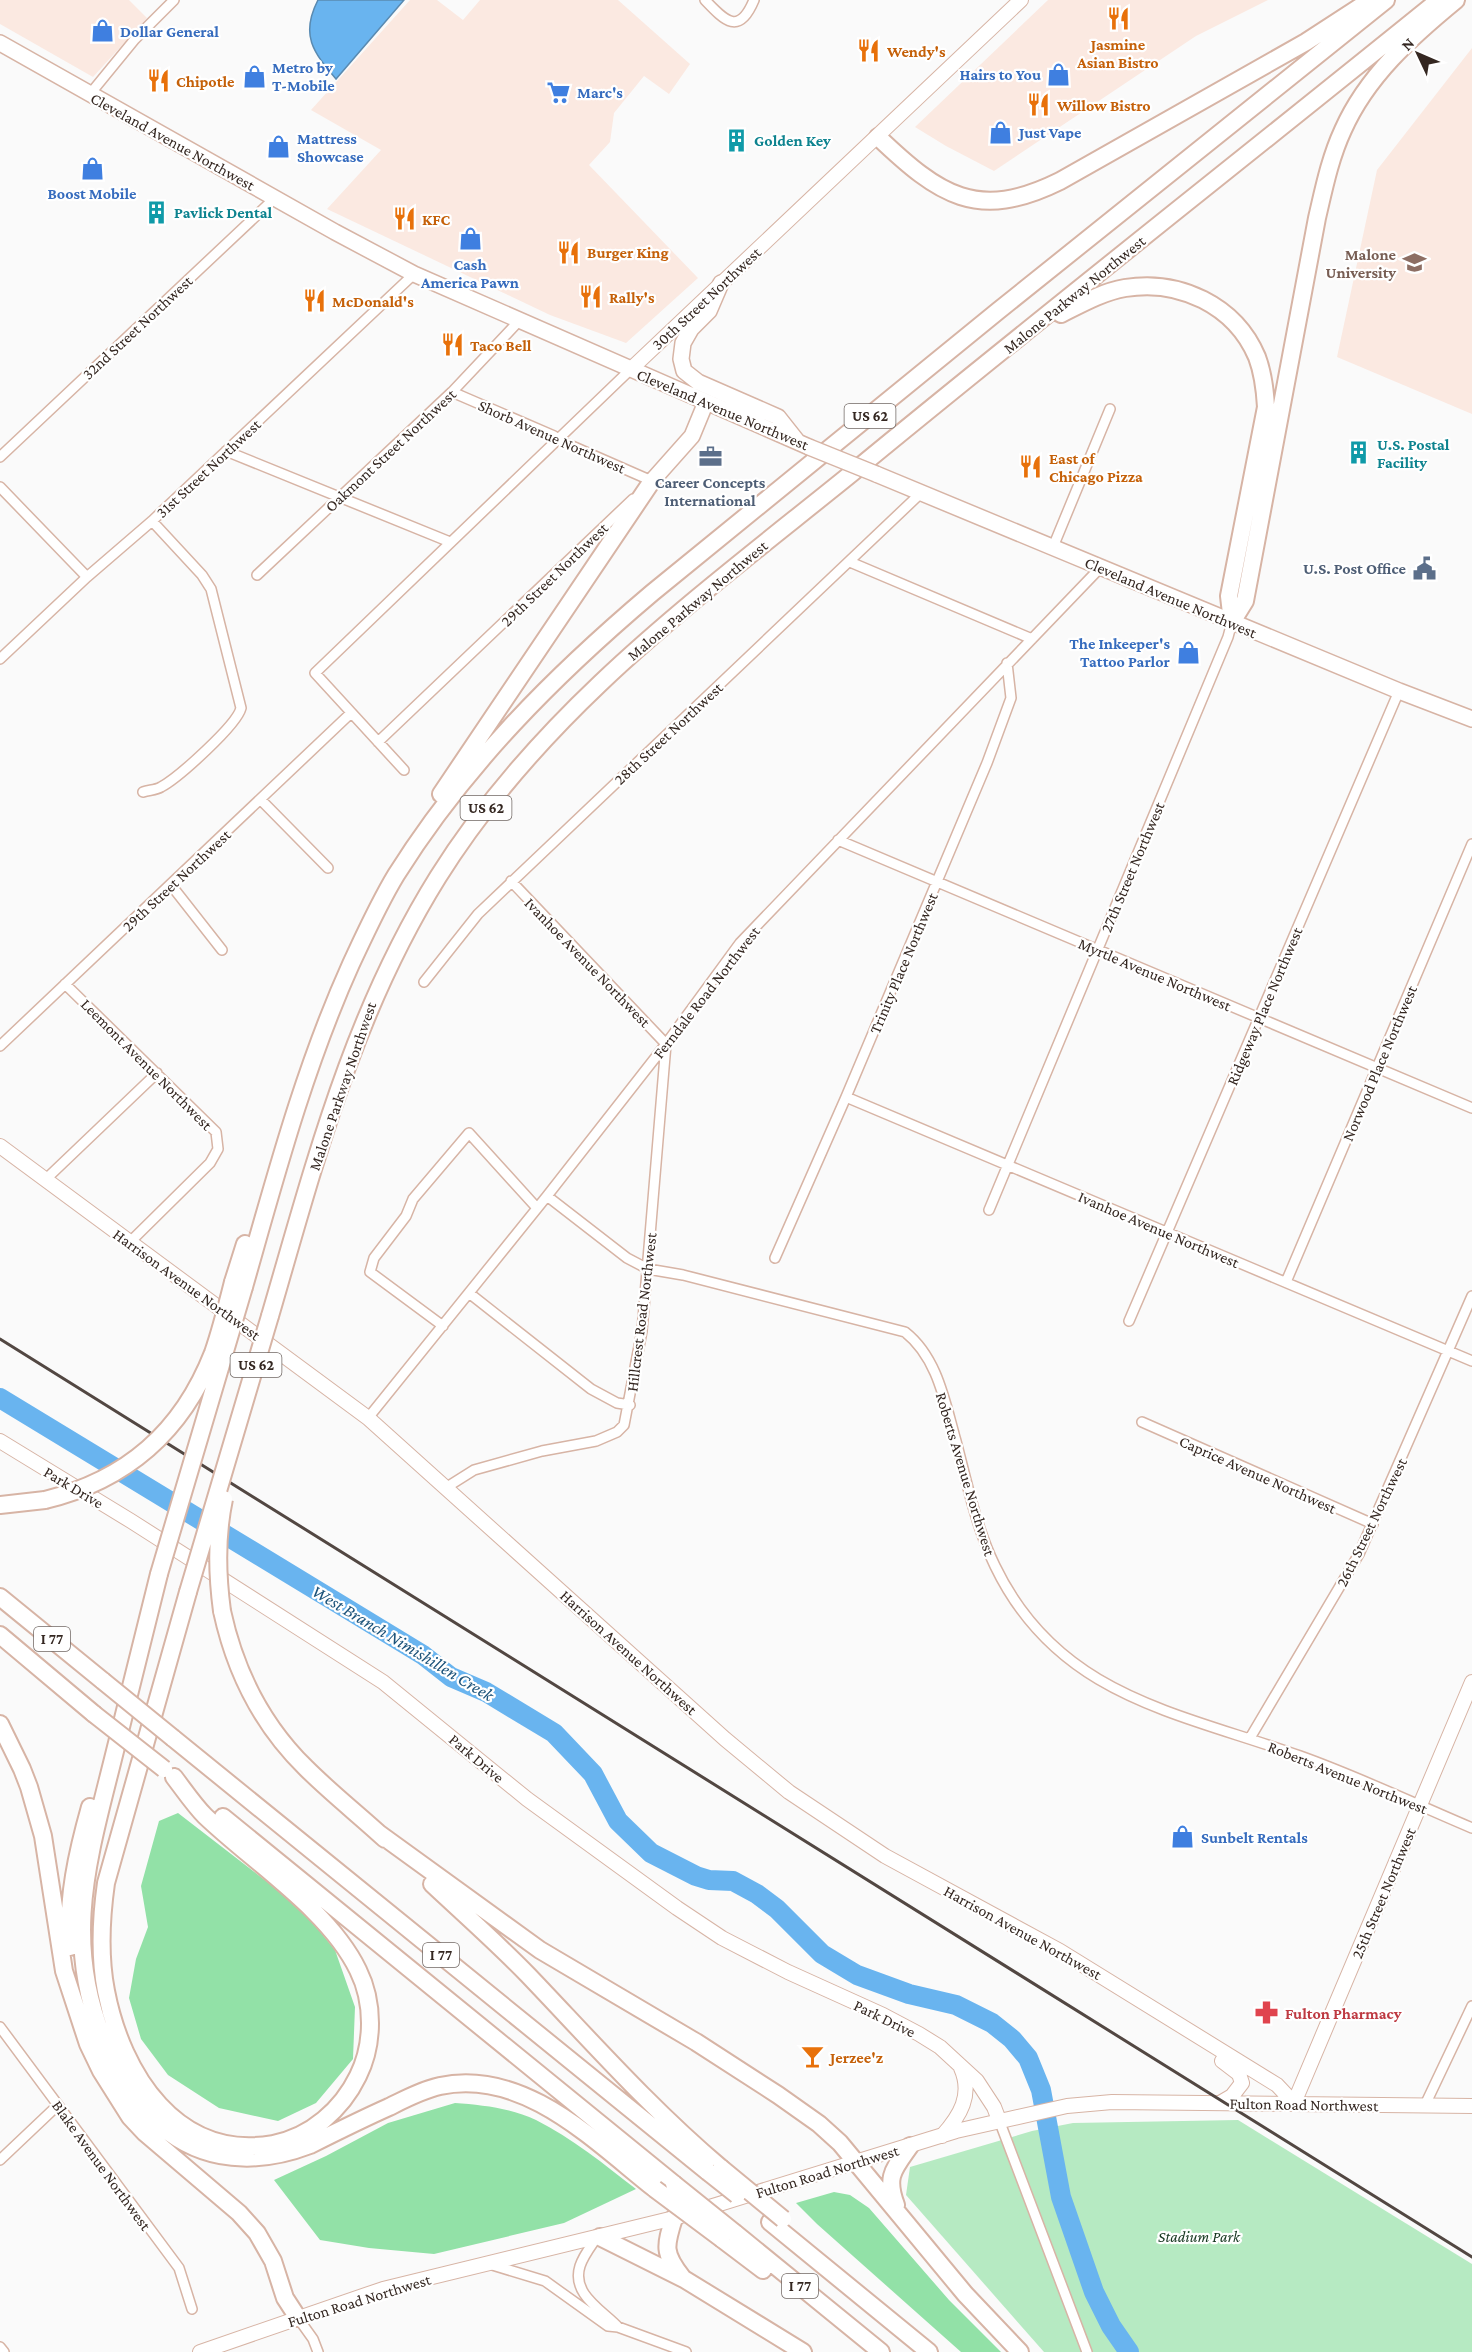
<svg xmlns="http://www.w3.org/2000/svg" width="1472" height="2352" viewBox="0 0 1472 2352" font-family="'Crimson Pro',serif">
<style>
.built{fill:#fbe9e1}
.green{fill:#b6eac2}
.forest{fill:#92e1a7}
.water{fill:#69b4ef;stroke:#598ab1;stroke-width:1.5}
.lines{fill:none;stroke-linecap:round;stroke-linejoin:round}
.river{stroke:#69b4ef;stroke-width:20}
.street-casing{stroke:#d7b4a5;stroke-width:12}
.secondary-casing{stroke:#d7b4a5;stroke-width:16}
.primary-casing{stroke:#d7b4a5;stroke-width:18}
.highway-casing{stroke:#d7b4a5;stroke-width:20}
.street{stroke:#fff;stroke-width:9}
.secondary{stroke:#fff;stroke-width:14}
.primary{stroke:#fff;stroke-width:15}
.highway{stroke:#fff;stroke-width:16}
.rail{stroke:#524742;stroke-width:3}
.primary-bridge-casing{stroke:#d7b4a5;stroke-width:18;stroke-linecap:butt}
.highway-bridge-casing{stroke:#d7b4a5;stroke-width:20;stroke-linecap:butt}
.primary-bridge{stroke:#fff;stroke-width:15}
.highway-bridge{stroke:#fff;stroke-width:16}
.labels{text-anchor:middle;stroke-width:4.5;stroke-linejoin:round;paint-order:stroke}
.shield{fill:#fff;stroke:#716864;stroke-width:1.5}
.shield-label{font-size:15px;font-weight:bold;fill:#342721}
.shop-label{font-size:16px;font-weight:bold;fill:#366cbe;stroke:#fff;text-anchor:start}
.food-label{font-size:16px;font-weight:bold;fill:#c56008;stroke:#fff;text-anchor:start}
.culture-label{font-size:16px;font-weight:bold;fill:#0d838f;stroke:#fff;text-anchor:start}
.street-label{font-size:16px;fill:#342721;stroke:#fff}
.education-label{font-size:16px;font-weight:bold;fill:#785e54;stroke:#fff;text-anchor:end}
.service-label{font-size:16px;font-weight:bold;fill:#4e5e75;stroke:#fff}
.health-label{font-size:16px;font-weight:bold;fill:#be3a42;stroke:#fff;text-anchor:start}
.park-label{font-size:16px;font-style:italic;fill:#15361f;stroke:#fff}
.water-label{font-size:18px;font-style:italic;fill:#1c537a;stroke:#fff}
</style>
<rect width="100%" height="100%" fill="#fafafa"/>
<path class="built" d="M0 0H129L147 18 93 77 0 24Z
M410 0H437L463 20 480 0H618L690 64 669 94 644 76 614 113 610 142 589 165 698 278 626 343 550 315 327 209 381 150 311 110Z
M1048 0H1268L1196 36 994 171 946 146 915 127Z
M1472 48V414L1337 357 1377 170Z"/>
<path class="green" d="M1238 2120 1472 2264V2352H1044L906 2195 910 2167 1032 2131 1073 2123Z"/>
<path class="forest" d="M178 1813 301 1908 335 1950 355 2007 353 2059 316 2103 278 2121 219 2108 168 2075 141 2039 129 1998 136 1959 148 1927 141 1886 159 1821Z
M455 2103C482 2105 511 2108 536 2120 572 2138 605 2165 636 2189L564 2223 434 2254 369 2248 320 2240 274 2180 326 2156 388 2123Z
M834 2192 850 2195 869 2208 949 2300 1001 2352H961L817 2224 796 2203Z"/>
<path class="water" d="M318 0H404L336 79C313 52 300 35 318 0Z"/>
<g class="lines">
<path class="river" d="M0 1398 423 1655 451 1677 486 1692 554 1733 593 1774 618 1821 651 1853 696 1876 709 1880 733 1881 757 1894 777 1909 822 1954 857 1975 909 1994 956 2005 992 2023 1012 2039 1028 2058 1041 2090 1061 2197 1094 2292 1111 2326 1129 2352"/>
<defs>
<path id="street" d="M705 0C725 21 739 36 754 0
M90 94 135 39 174 0
M452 392 554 436 563 442 652 481 649 483
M226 451 450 542
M0 457 275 198
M0 487 87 577
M1053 547 1110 409
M850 562 1032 639
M257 575 452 392 519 321
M0 659 87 577 152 521 414 274
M378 742 633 499
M404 770 315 673 631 369
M143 792C149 790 156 790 161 787 178 778 237 725 241 708L211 589 202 575 152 521
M261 800 328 868
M838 840 1472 1108
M171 885 222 950
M424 982 478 914 922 492
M65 984 216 1132 218 1149 210 1163 130 1242
M0 1046 351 713
M846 1097 1472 1361
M45 1180 157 1073
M547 1196 627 1258 648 1269 683 1275 905 1332C938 1358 945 1403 956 1441 967 1483 976 1527 995 1566 1058 1697 1178 1712 1300 1756 1359 1777 1415 1804 1472 1828
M989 1210 1228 637 1232 622
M775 1258 846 1097 987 763 1011 698 1007 663
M1286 1282 1472 844
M469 1293 591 1389 617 1403 630 1405
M1129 1321 1399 691
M443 1326 370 1272 374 1258 406 1216 413 1199 469 1133 537 1208
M368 1418 547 1196 666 1044 740 943 1101 567
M1142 1422 1373 1524
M447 1487 474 1470 542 1451 596 1441 617 1432 624 1425 642 1331 666 1044 511 881
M1250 1738 1359 1554 1472 1296
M0 2027 179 2268 192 2309
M1425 2105 1472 2006
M999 2120 1087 2352
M0 2160 58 2105
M597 2237C591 2246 583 2256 580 2266 571 2294 602 2310 618 2327
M489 2264 545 2281 608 2326 618 2327 686 2352
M298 2318 313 2339 318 2352
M0 2347 4 2352"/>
<path id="secondary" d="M631 369 1021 0
M0 1146 368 1418 725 1739 789 1792 885 1856 1060 1951 1277 2085 1294 2103
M0 1441 131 1521 383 1682 527 1799 677 1908 722 1938 788 1972 883 2015 919 2034 940 2047 977 2081 994 2107 999 2120
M1220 2103 1232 2096 1242 2083 1239 2074 1222 2061
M1294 2103 1472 1682
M942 2136C960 2116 973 2095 961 2068
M200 2352 383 2289 674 2218 956 2131 1067 2106 1112 2102 1472 2106"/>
<path id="primary" d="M0 43 335 232 414 274 809 447
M721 283 709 311 691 329 683 343 681 359 684 371 698 382 778 417 797 441
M876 474 1399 691 1472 719
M652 481 692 436 706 402"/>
<path id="highway" d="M878 137C939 195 977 222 1060 181L1306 42 1369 1
M1061 314C1081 304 1102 292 1125 288 1179 279 1235 305 1257 357 1263 373 1265 389 1266 407L1229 596 1232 622
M1232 622 1245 601 1317 218C1324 188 1330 158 1343 130 1367 76 1411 37 1456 0
M441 794 652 481
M233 1282 245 1244
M244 1287C275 1178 304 1068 351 964 365 934 379 903 396 875 465 765 554 676 652 593L998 311 1386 0
M270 1316C315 1162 352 1015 438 877 543 709 700 596 852 473 1046 313 1244 158 1439 0
M0 1505 45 1500
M159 1574C144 1633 130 1692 115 1751 89 1857 60 1941 107 2048 120 2077 136 2105 161 2126 204 2163 258 2165 310 2145 336 2132 362 2119 389 2107 405 2099 422 2090 440 2086 524 2068 594 2141 655 2189
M0 1597 103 1681
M222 1611C235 1671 262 1725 306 1768 331 1793 359 1815 385 1839
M0 1635 94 1714
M0 1724 22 1769 29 1787 43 1836 64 1971 88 2044 101 2071 130 2117 145 2133 239 2213 257 2233 273 2261 285 2298 298 2318
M173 1738 708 2172
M174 1777C184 1790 194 1805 205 1816 253 1862 329 1910 358 1970 374 2002 374 2044 358 2076 342 2109 311 2137 273 2144 177 2161 122 2074 106 1991 99 1955 101 1918 106 1883L188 1592
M223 1817 674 2184
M377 1832 540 1950 696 2042 778 2095 819 2124 840 2143 965 2294 1020 2352
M432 1884C464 1914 497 1943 528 1975 591 2041 651 2109 721 2168
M70 1947C67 1898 77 1853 90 1807
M896 2205C885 2176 894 2169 910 2146
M674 2218C665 2246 663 2253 682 2277
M770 2222 929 2352
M735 2233 881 2352
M600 2237 684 2279 803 2352
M722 2239 763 2270"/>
</defs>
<use href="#street" class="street-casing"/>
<use href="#secondary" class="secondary-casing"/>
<use href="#primary" class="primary-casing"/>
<use href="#highway" class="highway-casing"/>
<use href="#street" class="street"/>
<use href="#secondary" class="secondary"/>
<use href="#primary" class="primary"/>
<use href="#highway" class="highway"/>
<path class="rail" d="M0 1339 1472 2257"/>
<defs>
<path id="primary-bridge" d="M809 447 876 474"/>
<path id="highway-bridge" d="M45 1500C127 1480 182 1432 213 1353 221 1330 227 1306 233 1282
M159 1574 244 1287
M188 1592 270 1316
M222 1611C217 1574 216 1537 224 1499
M103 1681 173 1738
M94 1714 164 1769
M721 2168 783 2219
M708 2172 737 2195
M674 2184 735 2233
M655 2189 722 2239"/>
</defs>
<use href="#primary-bridge" class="primary-bridge-casing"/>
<use href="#highway-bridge" class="highway-bridge-casing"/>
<use href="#primary-bridge" class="primary-bridge"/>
<use href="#highway-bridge" class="highway-bridge"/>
</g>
<defs>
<symbol id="restaurant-bare" viewBox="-9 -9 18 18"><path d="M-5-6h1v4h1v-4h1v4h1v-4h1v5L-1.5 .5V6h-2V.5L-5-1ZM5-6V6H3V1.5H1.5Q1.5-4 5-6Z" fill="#e8710a" stroke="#fff" stroke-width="2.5" paint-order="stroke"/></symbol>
<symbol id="shop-bare" viewBox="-9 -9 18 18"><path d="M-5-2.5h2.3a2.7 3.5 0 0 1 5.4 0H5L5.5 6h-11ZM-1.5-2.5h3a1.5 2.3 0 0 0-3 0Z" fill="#3f7fe0" stroke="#fff" stroke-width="2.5" paint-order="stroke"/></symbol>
<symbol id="supermarket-bare" viewBox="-9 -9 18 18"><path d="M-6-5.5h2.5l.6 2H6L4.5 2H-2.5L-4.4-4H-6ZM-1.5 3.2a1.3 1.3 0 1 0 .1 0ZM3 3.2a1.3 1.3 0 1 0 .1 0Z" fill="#3f7fe0" stroke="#fff" stroke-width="2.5" paint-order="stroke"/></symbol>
<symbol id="building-bare" viewBox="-9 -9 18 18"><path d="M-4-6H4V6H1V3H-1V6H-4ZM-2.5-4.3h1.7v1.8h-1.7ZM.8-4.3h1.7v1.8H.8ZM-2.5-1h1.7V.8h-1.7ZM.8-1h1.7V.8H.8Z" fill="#0f9aa8" stroke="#fff" stroke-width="2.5" paint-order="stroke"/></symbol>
<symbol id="university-bare" viewBox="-9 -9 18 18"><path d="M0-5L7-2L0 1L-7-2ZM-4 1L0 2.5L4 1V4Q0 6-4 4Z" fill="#8d6e63" stroke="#fff" stroke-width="2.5" paint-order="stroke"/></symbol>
<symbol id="office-bare" viewBox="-9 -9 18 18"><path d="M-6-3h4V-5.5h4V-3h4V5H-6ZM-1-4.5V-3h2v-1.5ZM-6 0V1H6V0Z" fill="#5c6f8a" stroke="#fff" stroke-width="2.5" paint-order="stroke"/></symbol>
<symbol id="civic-bare" viewBox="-9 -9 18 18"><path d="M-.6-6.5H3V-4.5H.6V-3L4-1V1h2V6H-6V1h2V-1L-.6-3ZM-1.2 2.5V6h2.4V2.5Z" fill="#5c6f8a" stroke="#fff" stroke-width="2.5" paint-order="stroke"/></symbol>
<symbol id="pharmacy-bare" viewBox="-9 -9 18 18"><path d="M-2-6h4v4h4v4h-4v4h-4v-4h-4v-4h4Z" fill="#e0444e" stroke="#fff" stroke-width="2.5" paint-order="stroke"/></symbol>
<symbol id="bar-bare" viewBox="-9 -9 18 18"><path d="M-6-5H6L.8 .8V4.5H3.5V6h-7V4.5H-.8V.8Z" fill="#e8710a" stroke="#fff" stroke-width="2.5" paint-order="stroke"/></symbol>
</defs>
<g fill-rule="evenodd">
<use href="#restaurant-bare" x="1102" y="2" width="33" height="33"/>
<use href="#shop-bare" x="86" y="14" width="33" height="33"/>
<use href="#restaurant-bare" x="852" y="34" width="33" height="33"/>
<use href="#shop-bare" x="1042" y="58" width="33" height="33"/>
<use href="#shop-bare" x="238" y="60" width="33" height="33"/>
<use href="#restaurant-bare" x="142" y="64" width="33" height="33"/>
<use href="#supermarket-bare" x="542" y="76" width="33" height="33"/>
<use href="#restaurant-bare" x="1022" y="88" width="33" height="33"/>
<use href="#shop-bare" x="984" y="116" width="33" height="33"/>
<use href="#building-bare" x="720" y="124" width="33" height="33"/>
<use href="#shop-bare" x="262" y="130" width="33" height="33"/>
<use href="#shop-bare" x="76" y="152" width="33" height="33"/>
<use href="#building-bare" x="140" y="196" width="33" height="33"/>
<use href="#restaurant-bare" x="388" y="202" width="33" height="33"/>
<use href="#shop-bare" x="454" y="222" width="33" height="33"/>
<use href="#restaurant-bare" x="552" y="236" width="33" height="33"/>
<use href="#university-bare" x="1398" y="246" width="33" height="33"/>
<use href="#restaurant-bare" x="574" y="280" width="33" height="33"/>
<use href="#restaurant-bare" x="298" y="284" width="33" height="33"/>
<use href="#restaurant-bare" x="436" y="328" width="33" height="33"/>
<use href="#building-bare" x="1342" y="436" width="33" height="33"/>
<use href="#office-bare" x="694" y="440" width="33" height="33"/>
<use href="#restaurant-bare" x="1014" y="450" width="33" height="33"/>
<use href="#civic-bare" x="1408" y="552" width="33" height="33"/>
<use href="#shop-bare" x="1172" y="636" width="33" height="33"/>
<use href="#shop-bare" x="1166" y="1820" width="33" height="33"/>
<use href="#pharmacy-bare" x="1250" y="1996" width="33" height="33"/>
<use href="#bar-bare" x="796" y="2040" width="33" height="33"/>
</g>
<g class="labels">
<g class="shield">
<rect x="844.5" y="404" width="51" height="24" rx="4.5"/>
<rect x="460.5" y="796" width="51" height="24" rx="4.5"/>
<rect x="230.5" y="1353" width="51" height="24" rx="4.5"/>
<rect x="34" y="1627" width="36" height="24" rx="4.5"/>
<rect x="423" y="1943" width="36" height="24" rx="4.5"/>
<rect x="782" y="2274" width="36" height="24" rx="4.5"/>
</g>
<g class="shield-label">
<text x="870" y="421">US 62</text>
<text x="486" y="813">US 62</text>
<text x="256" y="1370">US 62</text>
<text x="52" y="1644">I 77</text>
<text x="441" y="1960">I 77</text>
<text x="800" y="2291">I 77</text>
</g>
<g class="shop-label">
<text x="120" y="37">Dollar General</text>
<text x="272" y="73">Metro by<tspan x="272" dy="18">T-Mobile</tspan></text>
<text x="1041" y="80" text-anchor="end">Hairs to You</text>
<text x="577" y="98">Marc's</text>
<text x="1019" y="138">Just Vape</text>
<text x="297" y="144">Mattress<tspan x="297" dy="18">Showcase</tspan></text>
<text x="92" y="199" text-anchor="middle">Boost Mobile</text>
<text x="470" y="270" text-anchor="middle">Cash<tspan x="470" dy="18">America Pawn</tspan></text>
<text x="1170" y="649" text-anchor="end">The Inkeeper's<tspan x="1170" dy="18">Tattoo Parlor</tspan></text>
<text x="1201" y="1843">Sunbelt Rentals</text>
</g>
<g class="food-label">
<text x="1118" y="50" text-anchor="middle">Jasmine<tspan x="1118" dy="18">Asian Bistro</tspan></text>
<text x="887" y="57">Wendy's</text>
<text x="176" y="87">Chipotle</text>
<text x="1057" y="111">Willow Bistro</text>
<text x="422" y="225">KFC</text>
<text x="587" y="258">Burger King</text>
<text x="609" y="303">Rally's</text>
<text x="332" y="307">McDonald's</text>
<text x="470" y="351">Taco Bell</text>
<text x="1049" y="464">East of<tspan x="1049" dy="18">Chicago Pizza</tspan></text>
<text x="830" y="2063">Jerzee'z</text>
</g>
<g class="culture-label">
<text x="754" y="146">Golden Key</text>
<text x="174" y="218">Pavlick Dental</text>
<text x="1377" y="450">U.S. Postal<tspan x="1377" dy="18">Facility</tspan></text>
</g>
<g class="street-label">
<text transform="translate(173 141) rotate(29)" y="6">Cleveland Avenue Northwest</text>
<text transform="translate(1074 294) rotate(-39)" y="6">Malone Parkway Northwest</text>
<text transform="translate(706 298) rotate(-43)" y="6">30th Street Northwest</text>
<text transform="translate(137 327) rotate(-43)" y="6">32nd Street Northwest</text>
<text transform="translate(723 409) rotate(23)" y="6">Cleveland Avenue Northwest</text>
<text transform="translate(552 436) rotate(24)" y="6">Shorb Avenue Northwest</text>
<text transform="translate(390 450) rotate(-43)" y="6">Oakmont Street Northwest</text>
<text transform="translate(208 468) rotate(-43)" y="6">31st Street Northwest</text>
<text transform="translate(554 574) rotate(-44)" y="6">29th Street Northwest</text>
<text transform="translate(1171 597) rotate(23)" y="6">Cleveland Avenue Northwest</text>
<text transform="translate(697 600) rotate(-40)" y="6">Malone Parkway Northwest</text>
<text transform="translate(668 733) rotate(-43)" y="6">28th Street Northwest</text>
<text transform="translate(1132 867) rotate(-67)" y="6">27th Street Northwest</text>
<text transform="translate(176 880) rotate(-43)" y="6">29th Street Northwest</text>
<text transform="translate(588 962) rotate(46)" y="6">Ivanhoe Avenue Northwest</text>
<text transform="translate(903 963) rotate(-67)" y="6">Trinity Place Northwest</text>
<text transform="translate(1155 974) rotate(23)" y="6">Myrtle Avenue Northwest</text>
<text transform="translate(706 992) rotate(-52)" y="6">Ferndale Road Northwest</text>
<text transform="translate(1264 1006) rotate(-67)" y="6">Ridgeway Place Northwest</text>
<text transform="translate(1379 1063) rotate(-67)" y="6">Norwood Place Northwest</text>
<text transform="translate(147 1064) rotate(45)" y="6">Leemont Avenue Northwest</text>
<text transform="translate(342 1086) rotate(-71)" y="6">Malone Parkway Northwest</text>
<text transform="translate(1159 1229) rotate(23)" y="6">Ivanhoe Avenue Northwest</text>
<text transform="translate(187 1284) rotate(36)" y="6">Harrison Avenue Northwest</text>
<text transform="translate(641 1312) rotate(-83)" y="6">Hillcrest Road Northwest</text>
<text transform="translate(966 1474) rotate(73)" y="6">Roberts Avenue Northwest</text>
<text transform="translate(1258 1474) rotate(24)" y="6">Caprice Avenue Northwest</text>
<text transform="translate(74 1487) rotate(31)" y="6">Park Drive</text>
<text transform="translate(1371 1522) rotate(-64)" y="6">26th Street Northwest</text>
<text transform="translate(629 1652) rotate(42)" y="6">Harrison Avenue Northwest</text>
<text transform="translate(477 1758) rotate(40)" y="6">Park Drive</text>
<text transform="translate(1348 1777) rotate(22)" y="6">Roberts Avenue Northwest</text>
<text transform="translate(1383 1893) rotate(-67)" y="6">25th Street Northwest</text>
<text transform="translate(1023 1932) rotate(29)" y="6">Harrison Avenue Northwest</text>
<text transform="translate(885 2018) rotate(26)" y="6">Park Drive</text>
<text transform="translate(1304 2104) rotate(1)" y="6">Fulton Road Northwest</text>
<text transform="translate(102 2165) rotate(54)" y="6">Blake Avenue Northwest</text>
<text transform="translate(827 2171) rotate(-17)" y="6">Fulton Road Northwest</text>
<text transform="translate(359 2300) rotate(-17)" y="6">Fulton Road Northwest</text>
</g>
<g class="education-label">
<text x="1396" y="260">Malone<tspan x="1396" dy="18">University</tspan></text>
</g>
<g class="service-label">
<text x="710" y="488">Career Concepts<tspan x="710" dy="18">International</tspan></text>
<text x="1406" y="574" text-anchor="end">U.S. Post Office</text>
</g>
<g class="health-label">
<text x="1285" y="2019">Fulton Pharmacy</text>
</g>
<g class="park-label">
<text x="1199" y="2242">Stadium Park</text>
</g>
<g class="water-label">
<text transform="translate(403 1643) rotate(31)" y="6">West Branch Nimishillen Creek</text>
</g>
</g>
<g transform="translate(1418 54) rotate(314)" stroke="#ffffff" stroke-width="4.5" paint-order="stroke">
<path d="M0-4.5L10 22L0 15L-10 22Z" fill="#342721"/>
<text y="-9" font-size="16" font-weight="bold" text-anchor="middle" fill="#342721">N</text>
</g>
</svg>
